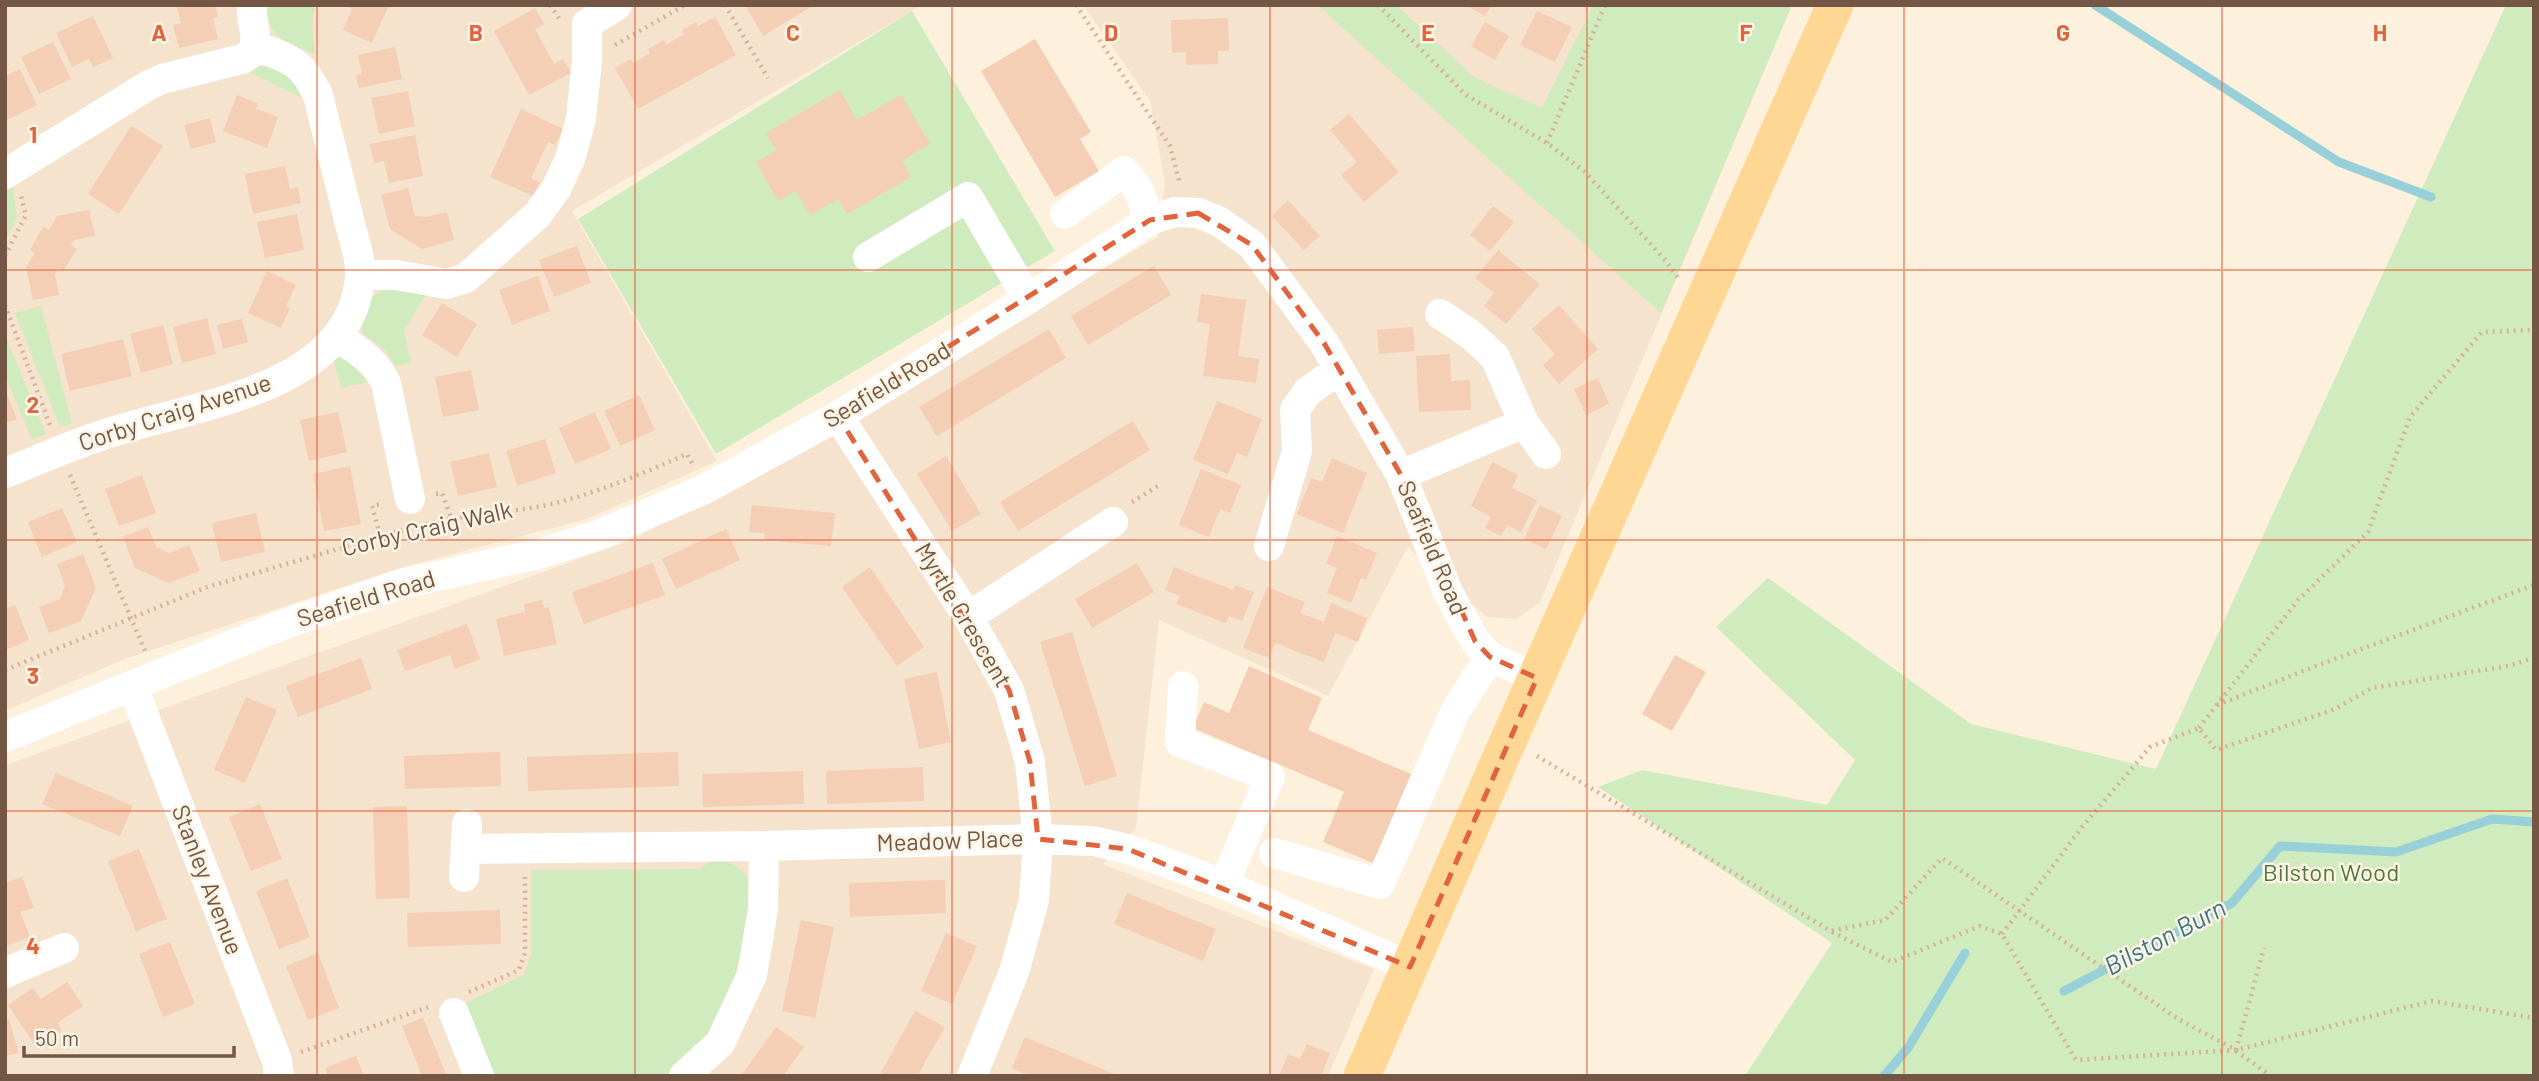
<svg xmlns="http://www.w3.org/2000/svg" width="2539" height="1081" viewBox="0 0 2539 1081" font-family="Barlow,sans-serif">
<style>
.residential{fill:#f5e3cd}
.green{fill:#d0ebbd}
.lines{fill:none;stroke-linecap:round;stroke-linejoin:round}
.stream{stroke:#98d0da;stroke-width:9}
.building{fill:#f4ceb5}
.path{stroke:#d8b198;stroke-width:4.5;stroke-dasharray:2 5;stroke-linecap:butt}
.minor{stroke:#fff;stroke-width:30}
.major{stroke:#ffd794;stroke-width:37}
.marked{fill:none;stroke:#e3633d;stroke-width:5;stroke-dasharray:14 9;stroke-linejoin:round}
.grid{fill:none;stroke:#e3633d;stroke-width:2;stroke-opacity:0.55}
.labels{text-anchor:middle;stroke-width:5;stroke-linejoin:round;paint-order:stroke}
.street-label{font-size:24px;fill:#745645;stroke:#fff5e6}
.park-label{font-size:24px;fill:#4f7b3d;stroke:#fff5e6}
.water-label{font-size:26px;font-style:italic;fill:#3b7783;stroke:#fff5e6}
.grid-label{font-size:23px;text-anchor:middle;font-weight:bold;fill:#e3633d;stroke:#fff5e6;stroke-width:5;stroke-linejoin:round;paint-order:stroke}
</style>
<rect width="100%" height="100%" fill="#fdf1de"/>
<path class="residential" d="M5 5H922L572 211 717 461 587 519 407 566 122 660 5 711Z
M1083 5H1792L1540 602 1517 619 1487 617 1408 547 1328 696 1159 620 1136 828 1103 864 1374 969 1328 1076H5V765L632 540 1158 237 1165 183 1150 101Z"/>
<path class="green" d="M267 5H315C311 22 312 37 315 54 289 43 266 39 267 5Z
M1317 5H1396L1474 77 1542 108 1593 5H1792L1661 313Z
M2506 5H2534V1076H1745L1832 943 1598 787 1642 770 1827 805 1855 760 1716 627 1768 578 1971 724 2156 769Z
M912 11 1055 251 716 454 578 219Z
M271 64 298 83 302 98 247 71Z
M13 187 17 219 5 239V191Z
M387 288 427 292 404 330 411 363 395 366 386 351 365 335 360 325 368 299Z
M41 306 72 423 60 427 15 313Z
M5 335 46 434 32 440 5 375Z
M333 357C350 358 361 367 368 382L341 388Z
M712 860C724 861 737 862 745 874 764 904 728 1006 708 1033 696 1049 679 1062 666 1076H494L465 1003 524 975 531 954V870L699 869Z"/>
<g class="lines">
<path class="stream" d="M2095 5 2339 162 2431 197
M2064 991 2232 903 2280 846 2396 852 2492 819 2534 822
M1884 1076 1908 1048 1965 953"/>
</g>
<path class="building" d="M176 5H215L218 17 213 18 218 39 179 48 173 25 181 23Z
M345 5H389L372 43 343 30 352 9Z
M745 5H814L763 36Z
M1466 5H1491L1485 16Z
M535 8 544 24 535 29 554 64 563 59 571 73 529 95 494 31Z
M1537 11 1572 27 1555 62 1520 45Z
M93 16 113 58 93 67 89 59 72 67 56 33Z
M715 17 736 55 638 109 615 68 631 59 633 63 650 53 648 49 652 47 664 40 666 45 684 34 682 30 696 22 698 26Z
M1228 18 1229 51H1218V64L1186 65V52L1172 53 1171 20Z
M1485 22 1509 36 1495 60 1471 46Z
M1035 39 1091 132 1080 139 1099 171 1055 197 981 71Z
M53 42 71 79 39 94 21 57Z
M395 47 402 79 359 88 356 75 362 74 358 55Z
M20 69 37 105 5 121V76Z
M840 90 857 120 901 95 930 144 902 161 911 177 847 214 838 199 810 215 796 191 778 201 756 162 777 150 766 133Z
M408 91 415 126 379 134 371 98Z
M237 95 258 103 256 109 278 117 267 148 223 131Z
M521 109 563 129 555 145 548 142 531 178 540 182 533 196 490 177Z
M1349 114 1399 172 1364 202 1341 175 1357 162 1330 130Z
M210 118 216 142 191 149 184 125Z
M131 126 163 146 119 214 88 194Z
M415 135 423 176 389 183 384 161 374 163 370 144Z
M285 166 290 189 298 187 301 203 253 214 245 174Z
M408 188 415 216 426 217 447 212 454 240 422 249 390 229 381 195Z
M1288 200 1320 236 1304 250 1272 216Z
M1493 206 1514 222 1490 251 1470 235Z
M89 210 95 236 74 240 71 245 77 249 63 271 58 268 55 274 59 295 33 300 26 267 35 253 30 250 43 227 49 230 57 216Z
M297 214 304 250 265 258 257 222Z
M577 246 591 283 554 297 539 260Z
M1498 250 1540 284 1506 324 1484 306 1494 293 1475 278Z
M1154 266 1171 295 1088 345 1071 316Z
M267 271 296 285 286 306 290 308 281 328 248 313Z
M538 276 550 311 512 325 499 290Z
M1201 294 1246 300 1238 356 1259 359 1256 383 1203 376 1210 324 1197 322Z
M442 303 477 324 457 357 422 335Z
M1559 305 1598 349 1559 384 1543 365 1555 354 1532 329Z
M207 318 216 354 182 363 173 327Z
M242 319 248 342 223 349 217 325Z
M163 325 173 364 141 373 130 334Z
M1413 327 1415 351 1379 354 1377 330Z
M1049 329 1066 358 937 436 919 407Z
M123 339 132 376 70 391 61 354Z
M1450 354 1451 381 1470 380 1471 410 1419 412 1416 356Z
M471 370 479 410 443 417 435 377Z
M1598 378 1609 404 1586 415 1574 389Z
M5 389 17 419 5 423Z
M639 395 655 430 620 446 604 411Z
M1217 401 1262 419 1247 457 1237 453 1228 474 1193 460Z
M338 412 347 452 309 461 300 420Z
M595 412 611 449 575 464 559 428Z
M1133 421 1150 450 1018 531 1000 502Z
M545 439 556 473 517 486 506 451Z
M489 453 497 487 458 496 450 462Z
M946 456 981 514 952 531 917 474Z
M1332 458 1367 473 1343 533 1297 514 1311 478 1322 482Z
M1492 462 1518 475 1512 488 1537 500 1521 532 1507 525 1501 536 1485 528 1491 517 1471 506Z
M350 466 361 524 324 531 313 474Z
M1201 469 1241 485 1230 513 1220 509 1209 537 1179 525Z
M142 475 156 513 119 526 105 489Z
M752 505 835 513 831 546 764 540 765 533 749 532Z
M1540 505 1562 516 1546 549 1524 539Z
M62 508 77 542 42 557 28 522Z
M256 513 265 552 221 562 212 523Z
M148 527 156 547 169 553 189 545 200 571 169 583 135 568 123 537Z
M726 529 740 560 676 589 662 559Z
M1337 536 1377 553 1366 580 1361 578 1351 603 1327 593 1337 568 1326 564Z
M83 554 96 588 81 621 49 633 39 607 60 599 65 586 57 564Z
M653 563 665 595 584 624 572 592Z
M1137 563 1154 592 1092 628 1075 599Z
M870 567 924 647 897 666 842 587Z
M1174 567 1233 590 1235 585 1254 592 1242 621 1229 616 1226 623 1176 604 1180 596 1165 590Z
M1267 587 1305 602 1300 613 1324 622 1331 603 1367 618 1358 642 1335 633 1324 662 1275 643 1269 658 1243 648Z
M542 600 544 608 549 607 557 644 504 656 496 619 525 612 524 604Z
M15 605 29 640 5 650V609Z
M467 624 480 659 455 669 450 655 405 671 397 650Z
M1072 632 1117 776 1085 786 1040 642Z
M1675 655 1706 672 1672 731 1642 714Z
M361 658 372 689 298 717 286 686Z
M1249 666 1322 698 1308 730 1411 774 1373 863 1323 842 1344 792 1193 728 1204 702 1229 713Z
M937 672 951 742 919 749 904 679Z
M246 697 277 710 245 783 214 770Z
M500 752 501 786 405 789 404 756Z
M678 752 679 786 528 791 527 757Z
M923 767 924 801 827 804 826 771Z
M803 771 804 804 703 807 702 774Z
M56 773 133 806 120 836 42 804Z
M260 804 282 859 251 871 229 817Z
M407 806 410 898 376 899 373 807Z
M139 849 167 919 136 931 108 861Z
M22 877 34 908 20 912 30 937 5 946V883Z
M287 878 310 937 279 949 256 891Z
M945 880 946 913 850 917 849 883Z
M1127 893 1216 929 1203 961 1114 924Z
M500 910 501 944 408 947 407 913Z
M801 920 834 927 815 1018 782 1011Z
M946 933 977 946 952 1004 921 991Z
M170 942 195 1004 163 1017 139 954Z
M318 953 339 1008 308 1020 286 966Z
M67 982 83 1006 57 1023 62 1030 36 1047 8 1005 33 988 41 999Z
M915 1011 945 1027 926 1060 918 1076H879Z
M423 1018 447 1076H422L402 1026Z
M9 1019 19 1053 5 1056V1020Z
M776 1027 804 1047 783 1076H741Z
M1025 1037 1119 1076H1031L1012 1068Z
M1307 1044 1330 1053 1321 1076H1279L1288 1054 1300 1059Z
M356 1056 364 1076H328L325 1068Z"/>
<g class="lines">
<path class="path" d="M550 5 560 20
M725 5 768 78
M1076 5 1170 146 1180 184
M1378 5 1466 95 1547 143 1585 172 1666 261 1678 278
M615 45 685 5
M1547 143 1605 5
M5 256 26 215 21 196
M5 305 50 425
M70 475 145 651
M436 494 442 493 451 518
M1132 502 1158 486
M426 524C470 513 517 513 560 502 604 490 646 472 687 454L692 463
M380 535 372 506 382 504
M5 670 207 587 407 529
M2217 705 2316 666 2534 585
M2199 728 2298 600 2368 532 2410 417 2482 332 2534 330
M1537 756 1831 931 1885 920 1942 858 2178 1019 2236 1050 2264 948
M1832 932 1892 962 1980 926 2002 934 2076 1060 2236 1050 2432 1001 2534 1018
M2002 934 2082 827 2150 747 2199 728 2216 750 2335 709 2372 688 2508 666 2534 658
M469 992 519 970 525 953V877
M2236 1051 2271 1076
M301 1052 428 1007"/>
<path class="minor" d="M5 174 149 85 162 79 242 59C266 47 250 27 252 5
M1065 214 1124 171 1138 189 1150 220
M868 257 968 197 1028 299
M361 275H396L447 284 466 278 537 215 556 189 570 159 581 119 587 61V24L617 5
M1440 314 1470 334 1495 357 1524 423 1546 454
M337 336C357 350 375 360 386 383L410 499
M838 416 968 617 1009 690 1030 762 1038 839 1034 900 1014 972 972 1076
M5 473C41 459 78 442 115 431 197 405 352 388 360 277 362 260 353 237 349 220 339 178 328 137 318 95 300 59 292 61 256 46
M1401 475 1524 423
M1269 546 1297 451 1295 410 1308 391 1339 370
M968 617 1113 522
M132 685 277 1061 279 1076
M1183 686 1180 742 1270 777 1224 884
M5 737 282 625 401 584 538 554 596 536 705 489 838 416 1028 299 1150 220 1175 212 1198 213 1220 222 1252 245 1324 343 1401 475 1449 594 1475 641 1490 657 1537 678
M466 849 764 846 1038 839 1093 841 1128 849 1224 884 1410 967
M1274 853 1380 884 1456 710 1490 657
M464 877 467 824
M5 973 64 948
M454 1013 479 1076
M684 1076 720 1043 752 975 763 909 764 846"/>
<path class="major" d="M1362 1076 1509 739 1835 5"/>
</g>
<path class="marked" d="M1198 213 1252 245 1324 343 1401 475 1475 641 1490 657 1537 678 1410 967 1128 849 1038 839 1030 762 1009 690 838 416 1150 220Z"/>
<path class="grid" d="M317 5V1076M635 5V1076M952 5V1076M1270 5V1076M1587 5V1076M1904 5V1076M2222 5V1076M5 270H2534M5 540H2534M5 811H2534"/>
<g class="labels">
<g class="street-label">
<text transform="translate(887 385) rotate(-31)" y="8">Seafield Road</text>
<text transform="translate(175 413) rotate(-18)" y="8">Corby Craig Avenue</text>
<text transform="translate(427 529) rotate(-13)" y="8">Corby Craig Walk</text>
<text transform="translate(1432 548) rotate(67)" y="8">Seafield Road</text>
<text transform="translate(366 599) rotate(-17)" y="8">Seafield Road</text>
<text transform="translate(963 615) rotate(59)" y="8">Myrtle Crescent</text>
<text transform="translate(950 841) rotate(-2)" y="8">Meadow Place</text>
<text transform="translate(207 880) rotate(69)" y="8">Stanley Avenue</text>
</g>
<g class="park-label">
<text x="2331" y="881">Bilston Wood</text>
</g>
<g class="water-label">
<text transform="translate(2165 937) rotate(-28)" y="9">Bilston Burn</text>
</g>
</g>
<g class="grid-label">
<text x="159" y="41">A</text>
<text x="476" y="41">B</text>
<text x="793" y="41">C</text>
<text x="1111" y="41">D</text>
<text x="1428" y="41">E</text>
<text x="1746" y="41">F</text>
<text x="2063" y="41">G</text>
<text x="2380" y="41">H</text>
<text x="33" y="143">1</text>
<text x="33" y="413">2</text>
<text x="33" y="684">3</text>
<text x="33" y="954">4</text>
</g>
<rect width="2539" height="1081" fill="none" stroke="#745645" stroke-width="14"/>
<path d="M24 1046v10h210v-10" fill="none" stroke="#745645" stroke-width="3.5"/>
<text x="35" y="1046" font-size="21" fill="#745645" stroke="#fff5e6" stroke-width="5" paint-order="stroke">50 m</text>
</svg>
